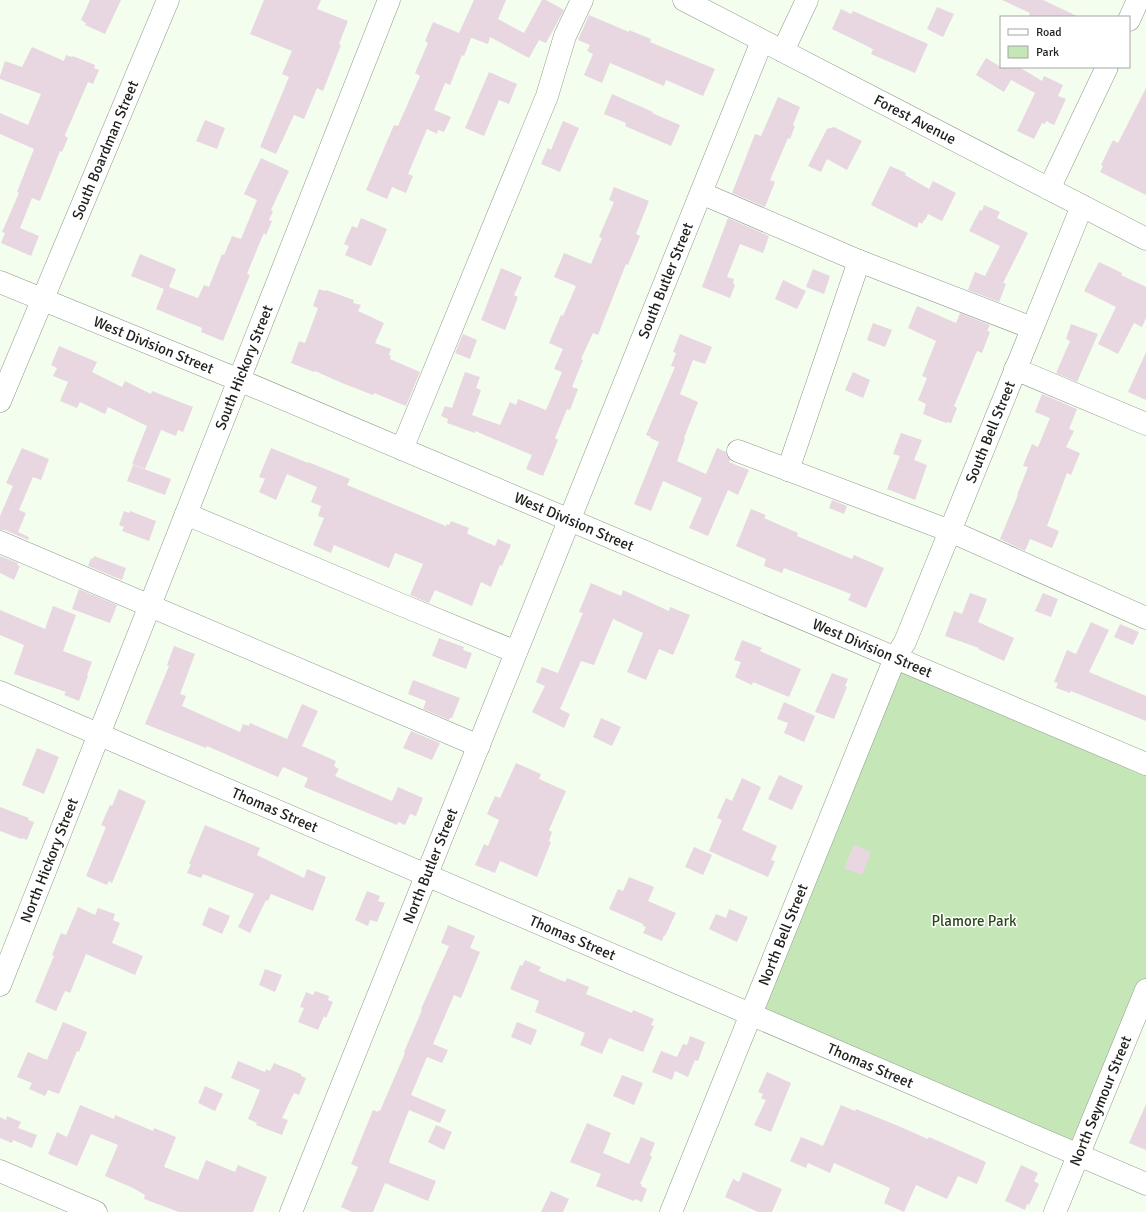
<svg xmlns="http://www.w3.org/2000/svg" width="1146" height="1212" viewBox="0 0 1146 1212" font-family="Signika,sans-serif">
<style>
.green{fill:#c5e6b7}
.building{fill:#e8d7e1}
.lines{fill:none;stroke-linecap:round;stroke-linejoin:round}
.minor-casing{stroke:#8f988a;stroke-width:23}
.minor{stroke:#fff;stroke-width:22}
.labels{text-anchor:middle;stroke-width:3;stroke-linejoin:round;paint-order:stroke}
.street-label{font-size:15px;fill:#1d201b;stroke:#fff}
.park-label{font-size:15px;fill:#294a17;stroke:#fff}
</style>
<rect width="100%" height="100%" fill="#f3feef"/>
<path class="green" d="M895 658 1146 764V990L1078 1154 751 1014Z"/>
<path class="building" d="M90 0H121L105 34 85 25 86 23 81 20Z
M264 0H321L317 9 348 21 339 44 341 45 323 91 317 88 304 119 294 115 276 154 260 147 289 77 282 74 292 51 250 34Z
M474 0H506L498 19 524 33 542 0H546L564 10 546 43 539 40 529 58 490 37 488 44 466 36 471 38 464 56 462 55 450 85 445 83 434 110 451 117 444 132 438 130 437 134 427 129 408 174 413 176 406 193 392 187 387 199 366 190 394 125 398 126 420 76 415 73 428 43 425 41 433 22 459 33Z
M1002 0H1043L1079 17H1028L1030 13Z
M937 7 954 14 943 37 927 29Z
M841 9 851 14 853 11 928 44 915 73 871 54 873 49 832 29Z
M589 15 629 32V30L651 39 650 42 715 69 703 96 666 80 664 86 610 63 602 83 584 75 593 54 587 51 590 45 578 40Z
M32 47 64 61 66 55 72 57 73 56 95 65 94 68 99 70 93 84 88 82 65 135V136L68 138 62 152 60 151 40 201 32 198 20 228 39 236 31 256 1 243 5 233 2 232 19 193 17 192 34 149 0 134V113L28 125 41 94 0 79V76L5 61 22 67Z
M986 58 1001 67H1019L1042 81 1044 76 1063 85 1058 96 1066 99 1054 125 1046 121 1045 124 1042 123 1034 139 1017 131 1035 93 1011 80 1004 92 976 75Z
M489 72 517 84 509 104 499 100 484 136 465 128Z
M1146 88V195L1100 172 1103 166 1101 165 1113 140 1118 143Z
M612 94 653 112 652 113 680 125 671 146 625 126 626 123 604 114Z
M778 97 800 107 793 125 795 126 790 139 788 138 770 180 775 182 765 207 732 193 755 134 761 136Z
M205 120 225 128 217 149 196 141Z
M563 121 579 128 560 172 541 164 548 148 551 150Z
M834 127 862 141 847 170 827 159 821 172 808 166 827 129Z
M261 158 289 171 271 210 273 211 269 220 272 221 266 235 264 233 260 242 247 274 250 275 223 341 201 332 202 328 156 309 164 289 131 276 140 254 176 269 169 287 198 298 204 285 209 287 222 254 224 255 232 236 241 239 257 200 244 194Z
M890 166 906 173 905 175 929 189 933 181 956 193 942 221 928 214 925 220H924L922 224 919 222 917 228 871 205Z
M614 187 649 201 636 234 640 236 628 265 626 264 598 335 593 333 581 359 583 360 572 387 578 389 570 410 567 409 555 438 558 440 543 476 526 469 532 455 475 431V433L447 423 448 419 441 416 445 406 452 408 465 372 480 377 476 388 481 390 472 415 500 425 510 402 516 405 518 399 546 410 562 372 554 369 563 349 549 343 561 315 563 316 576 286 554 277 564 253 591 264 602 238 599 237 614 202 609 200Z
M984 205 1000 212 997 218 1028 233 1003 283 1006 284 999 302 968 290 975 272 985 276 1000 246 969 231 980 210 982 211Z
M361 218 387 229 371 266 345 255 349 246 344 244 352 226 357 228Z
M728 218 769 236 763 253 740 244 727 277 734 279 733 283 735 285 730 298 702 287Z
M1099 262 1122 273 1121 275 1146 287V318L1142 327 1134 323 1118 354 1098 344 1116 307 1084 291Z
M501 268 522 277 514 295 518 297 505 330 481 320Z
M813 269 830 276 824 294 806 287Z
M783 280 806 291 797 309 775 299Z
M319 289 325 291 326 290 354 300 353 303 361 305 358 311 384 323 375 343 391 349 389 355 391 356 390 359 420 372 406 406 374 393 373 395 342 383 315 371 314 372 291 363 299 341 305 343 318 308 313 306Z
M917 306 956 323 960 313 990 325 987 331 990 332 982 353 977 351 954 406 957 408 951 423 947 422 946 423 923 414 926 404 918 400 927 378 922 376 936 341 908 328Z
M873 323 892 330 885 347 867 340Z
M1071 324 1098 334 1077 382 1056 373 1070 341 1066 339Z
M463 334 477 340 470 359 455 353Z
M680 334 712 347 705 364 693 360 680 394 698 402 684 438 685 439 677 461 706 474 717 448 726 452 730 460 729 462 749 470 738 495 728 490 708 536 689 528 702 498 663 481 651 511 634 504 659 442 650 438 651 437 646 435 675 367 671 366 676 353 673 352Z
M59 346 97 362 92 372 122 387 125 381 151 394 152 391 193 407 183 432 178 430 176 436 161 430 145 469 132 464 147 426 108 407 105 414 80 402 77 408 60 401 68 382 53 376 57 368 51 365Z
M1146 352V400L1128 392Z
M853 372 870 380 863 398 845 390Z
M1042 394 1077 409 1069 429 1074 431 1066 447 1080 453 1071 475 1067 473 1047 526 1059 531 1052 548 1030 539 1025 551 1000 539 1018 495H1017L1028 467 1023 466 1032 444 1038 447 1050 418 1035 412Z
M901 433 922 440 914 460 927 465 915 500 887 489 900 456 893 454Z
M22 448 49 459 41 480 33 477 19 510 26 513 18 532 29 537 28 540 5 530H0V516L13 486 6 483Z
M271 448 308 463V462L350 479 347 485 446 526 447 524 449 525 451 521 469 528 467 533H468V534L495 546 498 539 511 545 502 566 500 565 491 587 481 582 472 606 435 590 429 603 410 595 423 564 395 553 389 568 334 545 331 553 313 545 324 518 318 516 321 506 311 502 317 487 287 474 276 500 259 492 265 479 259 477Z
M133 465 171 479 165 495 127 481Z
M832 500 847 506 844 514 829 508Z
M751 509 766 515 764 518 798 533 797 536 852 559 854 555 884 568 866 608 848 600 851 594 784 568 782 573 764 566 766 559 736 546Z
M124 511 129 513 130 511 156 521 149 541 122 531 124 527 119 525Z
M0 556 18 563 17 565 20 566 14 580 0 573Z
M94 556 126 568 122 580 88 566 91 558 93 559Z
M591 583 621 596 623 590 669 611 670 607 690 615 673 655 659 649 646 680 627 672 643 633 613 619 594 665 581 661 560 709 570 714 564 728 532 712 545 686 536 682 542 667 558 673 583 613 579 612Z
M79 589 117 605 110 623 72 609Z
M970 593 987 599 978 622 1014 638 1004 661 978 649 979 648 945 636 954 611 962 614Z
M1043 593 1058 599 1051 617 1035 611Z
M53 606 76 615 63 651 92 662 87 675 88 676 79 701 64 695 66 692 14 674 24 645 0 635V610L45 629Z
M1091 622 1109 630 1089 672 1146 696V721L1071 691 1070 693 1056 688 1058 683 1054 682 1067 650 1076 654Z
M1120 624 1139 632 1133 645 1114 637Z
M439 638 464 647 463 650 472 653 466 669 432 656Z
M742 640 762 648 760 651 801 669 789 697 753 682 752 685 735 677 741 662 734 660Z
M174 646 195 654 180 694 186 696 182 706 240 732 243 724 249 726 250 723 287 739 302 704 318 711 302 746 336 761 334 766 339 769 335 776 392 801 398 787 423 798 416 816 410 814 405 825 398 822 397 825 304 787 308 778 283 767 278 777 207 746 206 748 145 724 169 666 167 665Z
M832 673 848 679 845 686 847 687 834 719 815 712Z
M413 680 460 698 452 718H450L449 720 423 709 426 701 408 694Z
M784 702 815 716 804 742 784 733 788 723 777 719Z
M601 718 621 727 612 746 593 737Z
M411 731 440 743 432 760 403 748Z
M37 748 59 757 44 794 22 785Z
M516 763 541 774 539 779 566 791 549 830 552 832 549 841 551 842 537 877 500 861 495 873 475 865 484 844 488 846 499 820 487 814 495 796 500 798Z
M779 775 803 786 792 810 768 799Z
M742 778 761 787 742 830 777 846 771 860 775 861 768 877 709 851 722 820 717 818 726 798 732 801Z
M119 789 146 801 112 883 109 881 107 885 86 876 106 827 101 825 110 805 112 806Z
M0 807 29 818 28 820 34 822 27 840 22 838 21 839 0 831Z
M205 825 260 848 257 855 304 878 307 869 326 877 313 911 271 894 268 901 266 900 250 933 238 927 254 894 203 874 201 878 187 873 191 864H189Z
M854 845 871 852 862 875 844 868Z
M694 847 712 855 703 875 685 867Z
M629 877 654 887 648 901 676 913 665 936 664 935 662 941 643 933 646 927 643 926V924L609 909 618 889 623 891Z
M367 891 380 896 378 901 385 903 377 922 370 920 368 926 355 920Z
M78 907 95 915 98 908 115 914 113 920 120 923 112 943 143 956 135 975 86 954 70 993 65 991 56 1011 35 1002 54 956 52 955 61 933 66 935Z
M209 907 230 916 222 934 202 925Z
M729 909 748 917 737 942 709 929 716 914 726 918Z
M448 925 475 936 470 948 480 952 461 998 454 995 433 1044 448 1050 442 1063 427 1057 411 1095 446 1110 440 1123 409 1110 389 1161 390 1163 436 1181 428 1201 385 1183 373 1212H352L341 1207 358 1167 351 1164 373 1110 378 1112V1110L380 1111 405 1053 404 1052 422 1010 421 1009 449 946 441 943Z
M525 960 541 967 539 971 565 982 567 978 589 987 586 994 632 1013 633 1010 654 1019 651 1025 654 1026 643 1052 609 1038 602 1054 580 1045 585 1033 535 1012 539 1001 510 989 520 965 522 966Z
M265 969 282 975 275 992 259 985Z
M315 991 329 996 328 1000 333 1002 326 1018 324 1016 318 1030 298 1022 304 1008 300 1007 306 992 313 995Z
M63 1022 87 1032 79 1052 77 1051 59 1094 48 1090 45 1096 29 1089 32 1083 17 1077 28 1052 47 1060Z
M517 1022 537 1030 531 1045 511 1037Z
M690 1036 705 1042 698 1061 695 1060 688 1077 675 1071 672 1080 652 1072 661 1051 677 1057 683 1044 687 1045Z
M238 1061 265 1072 266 1069 270 1071 274 1063 301 1074V1076L306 1078 299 1095 294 1093 282 1118 288 1120 282 1135 256 1125 257 1123 248 1119 260 1090 231 1078Z
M767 1072 791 1083 771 1132 754 1125 766 1100 761 1098 763 1094 758 1092Z
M622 1075 643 1083 634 1105 613 1096Z
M205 1086 223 1094 215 1111 198 1103Z
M1146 1104V1150L1129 1143Z
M80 1105 114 1119 115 1115 153 1131 154 1128 176 1137 164 1167 198 1180 206 1160 235 1172 238 1165 267 1177 253 1212H179L144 1199 145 1195 133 1188 105 1176 118 1145 91 1134 77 1166 48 1154 57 1132 67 1137Z
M841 1105 855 1111 856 1109 896 1125 928 1139 929 1137 986 1162 977 1184 958 1176 947 1199 916 1185 904 1212 884 1203 890 1188 834 1163 830 1173 808 1163 806 1168 790 1161 801 1137 823 1146Z
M7 1116 21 1122 18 1128 37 1135 32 1148 13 1140 12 1143 0 1138V1117L6 1120Z
M587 1123 611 1133 603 1153 629 1164 641 1137 655 1143 650 1155 652 1157 640 1184H642L641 1186 647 1189 642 1202 635 1199 634 1201 596 1186 601 1174 570 1162Z
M436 1125 452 1132 444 1150 428 1142Z
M1021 1165 1038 1173 1034 1181 1039 1184 1029 1205 1027 1204 1025 1210 1005 1201Z
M743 1172 782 1189 772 1212H758L725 1197 733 1179 739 1182Z
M551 1191 569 1199 563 1212H541Z"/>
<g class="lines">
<defs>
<g id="minor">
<path id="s1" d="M684 0 1146 239"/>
<path d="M1129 20 1138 0"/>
<path d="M783 51 807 0"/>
<path d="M1049 189 1107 67"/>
<path d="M701 193 859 261 1032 328"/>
<path id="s2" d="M0 282 239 380 1146 764"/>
<path d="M1015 369 1146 424"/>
<path id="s3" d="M0 401 168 0"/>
<path d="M402 449 547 96 565 36 582 0"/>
<path d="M738 451 950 531 1146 618"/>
<path d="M788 470 859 261"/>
<path d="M186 514 404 606 516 652"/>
<path d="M0 542 479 746"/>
<path id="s4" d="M0 692 1146 1184"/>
<path id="s5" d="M0 985 389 0"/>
<path d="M0 1171 96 1212"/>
<path id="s6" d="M291 1212 762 41"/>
<path id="s7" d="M671 1212 895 658 905 642 1082 206"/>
<path id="s8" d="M1055 1212 1146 990"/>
</g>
</defs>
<use href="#minor" class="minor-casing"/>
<use href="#minor" class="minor"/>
</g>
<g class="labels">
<g class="street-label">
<text dy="5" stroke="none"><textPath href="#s1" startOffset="260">Forest Avenue</textPath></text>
<text dy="5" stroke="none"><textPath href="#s3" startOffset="272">South Boardman Street</textPath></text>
<text dy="5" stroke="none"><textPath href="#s6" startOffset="1004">South Butler Street</textPath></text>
<text dy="5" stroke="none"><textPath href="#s2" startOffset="166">West Division Street</textPath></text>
<text dy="5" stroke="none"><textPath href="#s5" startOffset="664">South Hickory Street</textPath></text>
<text dy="5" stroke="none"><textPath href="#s7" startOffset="843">South Bell Street</textPath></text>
<text dy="5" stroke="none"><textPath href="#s2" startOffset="622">West Division Street</textPath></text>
<text dy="5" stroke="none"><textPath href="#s2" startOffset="946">West Division Street</textPath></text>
<text dy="5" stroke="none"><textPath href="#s4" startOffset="299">Thomas Street</textPath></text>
<text dy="5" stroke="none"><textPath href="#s5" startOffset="134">North Hickory Street</textPath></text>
<text dy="5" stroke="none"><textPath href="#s6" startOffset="373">North Butler Street</textPath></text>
<text dy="5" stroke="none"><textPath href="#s7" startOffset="299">North Bell Street</textPath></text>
<text dy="5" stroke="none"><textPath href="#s4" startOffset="623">Thomas Street</textPath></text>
<text dy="5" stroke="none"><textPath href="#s4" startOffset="947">Thomas Street</textPath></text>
<text dy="5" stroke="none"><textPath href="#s8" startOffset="120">North Seymour Street</textPath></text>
</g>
<g class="park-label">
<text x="974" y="926">Plamore Park</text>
</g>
</g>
<rect x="1000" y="16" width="130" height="52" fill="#ffffff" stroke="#a5a6a4"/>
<rect x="1008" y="29" width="20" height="6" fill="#ffffff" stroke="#a5a6a4"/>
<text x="1036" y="36" font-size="12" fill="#1d201b">Road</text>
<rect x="1008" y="46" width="20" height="12" fill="#c5e6b7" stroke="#a5a6a4"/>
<text x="1036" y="56" font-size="12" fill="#1d201b">Park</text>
</svg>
